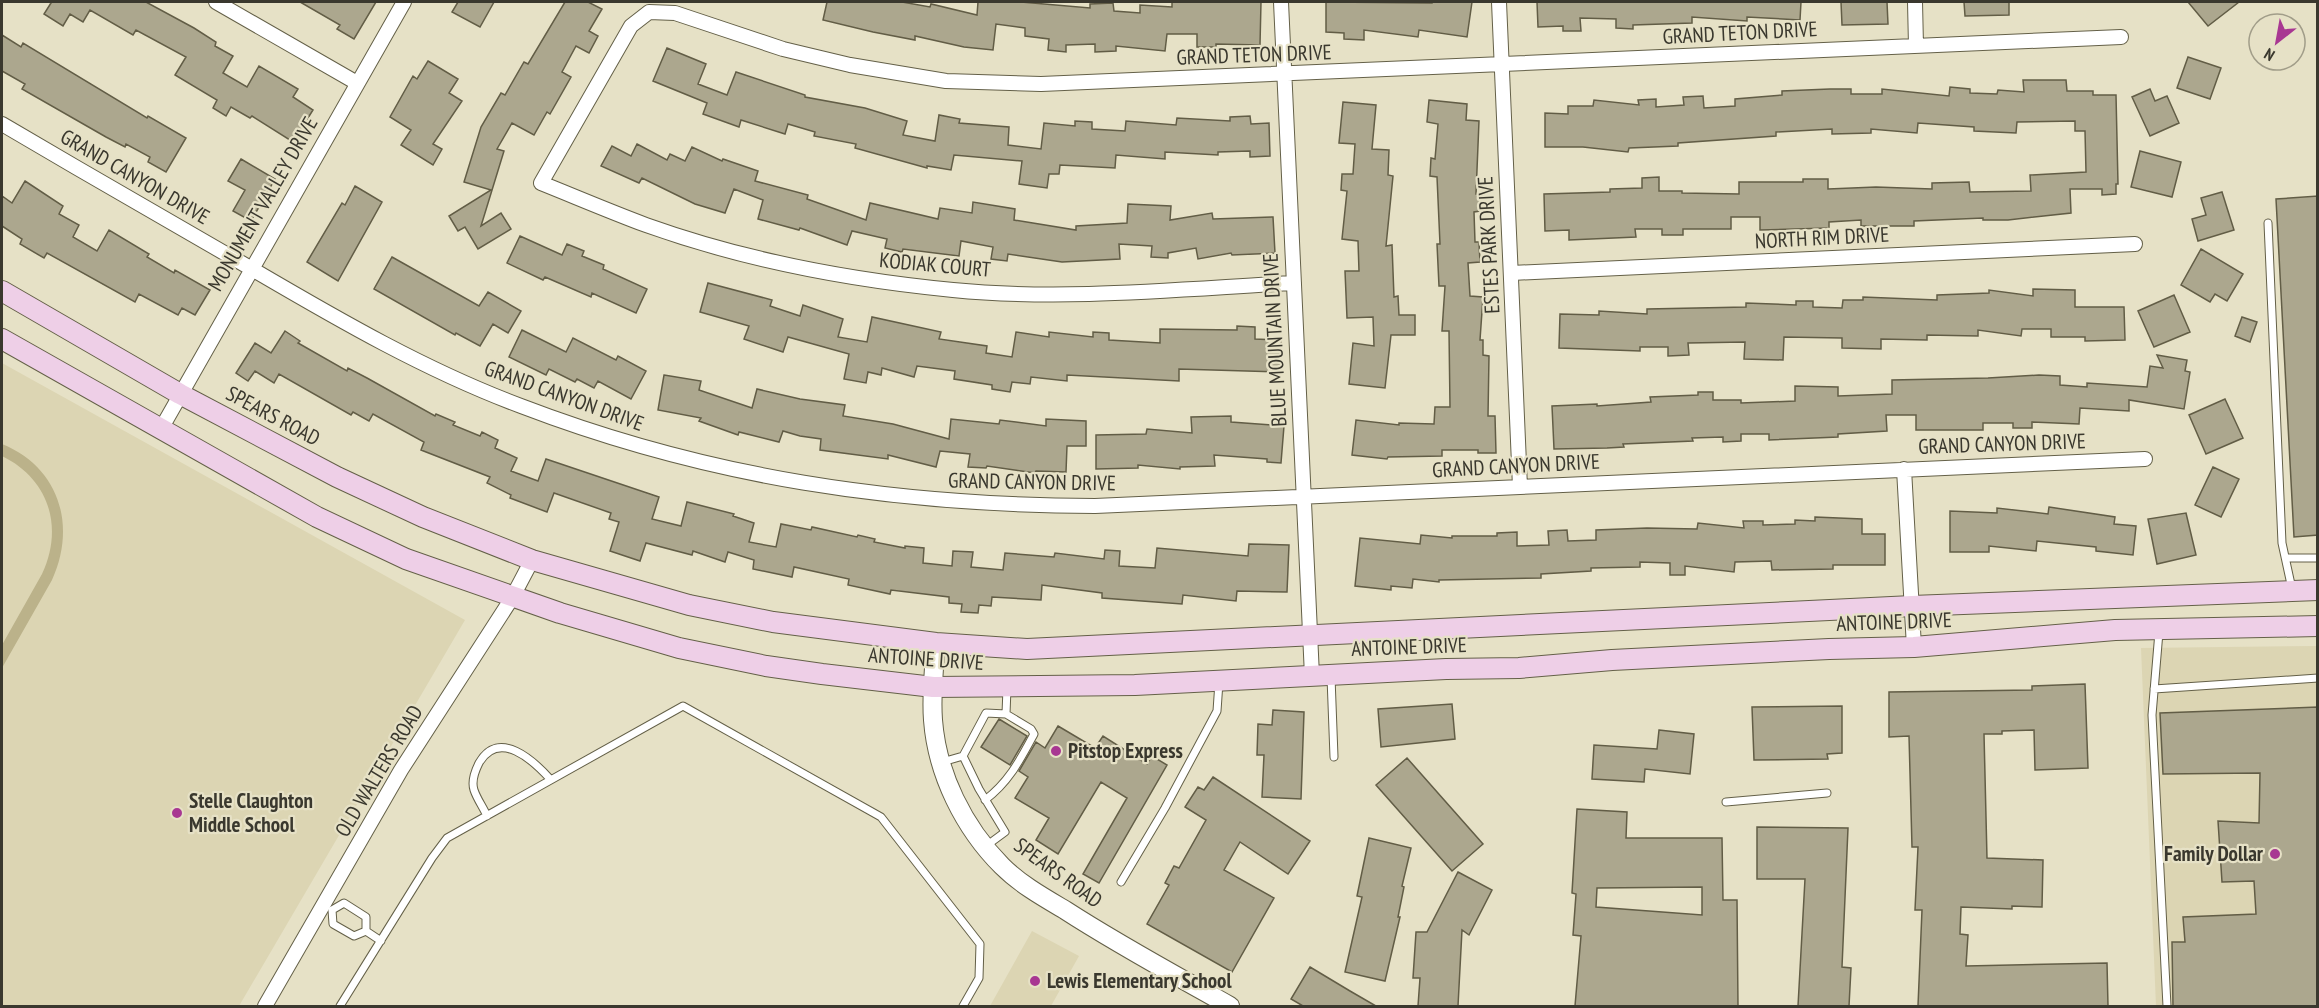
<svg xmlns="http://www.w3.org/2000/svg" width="2319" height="1008" viewBox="0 0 2319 1008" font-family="'PT Sans Narrow',sans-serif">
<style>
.built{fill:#dcd5b3}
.green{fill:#bbb28a}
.building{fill:#aca78e;stroke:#625d46;stroke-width:1.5;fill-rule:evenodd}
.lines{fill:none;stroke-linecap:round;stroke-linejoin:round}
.service-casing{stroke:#646048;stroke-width:9}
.minor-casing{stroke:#646048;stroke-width:16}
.tertiary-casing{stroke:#646048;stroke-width:20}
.secondary-casing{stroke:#646048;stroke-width:22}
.service{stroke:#fff;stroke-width:7}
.minor{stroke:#fff;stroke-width:14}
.tertiary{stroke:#fff;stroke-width:18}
.secondary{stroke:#eecfe7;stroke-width:20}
.poi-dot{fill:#a83792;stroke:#e6e1c6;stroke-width:2}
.labels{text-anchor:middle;stroke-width:4.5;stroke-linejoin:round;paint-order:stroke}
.street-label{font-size:21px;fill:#3a382e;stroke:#e6e1c6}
.poi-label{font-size:21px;font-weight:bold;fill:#3a382e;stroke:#e6e1c6;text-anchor:start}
</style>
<rect width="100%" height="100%" fill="#e6e1c6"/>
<path class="built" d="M2 363 465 620 239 1006H2Z
M2317 646V1006H2156L2141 648Z
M1032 931 1079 956 1051 1006H990Z"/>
<path class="green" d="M2 444C59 467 77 525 52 580L2 668V645L42 574C64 527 49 479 2 456Z"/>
<path class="building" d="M49 2H146L194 28 216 42 215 46 233 56 223 73 247 87 259 66 298 89 293 97 313 110 293 142 252 116 250 118 231 107 226 116 213 108 217 100 175 75 186 57 136 30 133 35 90 10 83 22 70 14 63 26 44 14 51 3Z
M300 2H376L354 39 337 29 340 25Z
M458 2H494L480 27 452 12Z
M565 2H588L602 9 589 31 598 36 589 53 576 46 562 72 571 77 550 114 547 112 534 135 512 123 497 149 504 151 481 226 501 213 511 229 478 249 465 227 458 231 449 216 491 190 464 182 481 127 501 93 505 95 524 62 528 64Z
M827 2H902L930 7 931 4 977 15 978 2H1021L1090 8V4L1113 3 1114 11 1140 13V5L1172 7V2H1261L1260 45 1216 44V47H1197V34H1167L1165 51 1116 46V51L1095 52V44L1066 45V52L1048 50 1049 39 1025 36V28L996 24 993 50 964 47 915 36V40L873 32 823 20Z
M1326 2 1432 3V2H1472L1467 37 1419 30 1418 37 1364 30V40L1344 39V33L1326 32Z
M1537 2H1801L1800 20 1747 17V21L1692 17V23L1633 25V29L1616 28V19L1580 18 1581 31H1563V26L1538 27Z
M1841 2H1887L1888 24 1842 25Z
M1964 2H2009V15L1965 16Z
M2188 2H2239L2208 26Z
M2 35 21 47 23 43 147 118 148 116 186 138 166 172 148 162 150 157 126 144 125 147 106 137 22 89 25 84 2 71Z
M667 48 706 64 698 84 727 95 736 72 805 95V97L865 108 907 121 903 135 935 141 939 115 960 119 959 123 1009 127 1008 145 1041 149 1044 123 1075 126V121L1092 122V129L1125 131 1126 121 1176 125 1177 118 1230 121V117L1250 116 1251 124 1269 123 1270 156 1250 157V151L1218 152V155L1165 152V159L1116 155 1115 168 1060 165 1059 174H1049L1047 188 1019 184 1022 161 954 155 951 170 927 166V168L855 148 856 144 814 136 815 132 788 124 785 134 741 120 739 127 703 114 707 103 653 81Z
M2188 57 2221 68 2210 99 2177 88Z
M428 61 458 79 449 93 462 101 433 144 442 149 433 165 401 145 411 130 390 117 413 76 417 79Z
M2023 80H2066L2067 91H2093V95H2116L2118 184H2116V194L2102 195V189H2070L2071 213 2008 220H1983V218L1914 221V226H1861V220L1829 222V228L1760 230V217H1731V229H1683V235H1662V229H1635L1636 237 1569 240V230L1545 231 1544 194 1610 192V189L1642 188V178L1659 177V191H1682V193L1739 194V182H1803V179H1828V189L1876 187 1932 189V183L1969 182 1970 192 2031 191 2030 175 2086 172 2085 131H2075V121L2017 122 2016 133 1974 131V127L1918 123 1917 133 1871 129V133L1832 134V129L1776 132V136L1678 143V146L1629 148 1628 152 1583 147H1545V113L1568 114V106H1593L1594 100 1639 105 1638 100 1656 99V107L1684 105 1683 97 1703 96 1704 108 1735 106V99L1782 95V91L1830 89H1851V94H1882V89L1949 96 1950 87 1970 89V93L1997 94 1998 90 2024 92Z
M2150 89 2155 101 2167 96 2179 123 2150 136 2132 97Z
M1429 100 1467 104 1466 120 1479 121 1476 194H1479L1480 211 1474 212 1475 242H1479L1480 262 1468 263 1470 296 1483 297 1480 340H1483V355L1489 356 1488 416H1495L1496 453H1478V450H1442V456L1388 457 1387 459 1352 455 1356 420 1399 425V423L1434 424 1435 407H1450L1449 331H1442L1445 286H1439L1437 244H1440L1437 177 1430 176 1431 158 1435 159 1438 124 1427 122Z
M1343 102 1376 105 1372 149 1389 150 1388 175 1393 176 1386 246 1392 245 1394 297 1398 296 1399 315H1415V335H1391L1385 388 1349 384 1353 343 1374 346 1373 317 1347 318 1345 271H1359L1358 241 1342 239 1347 191 1341 190 1342 174H1353L1355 144 1339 143Z
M637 144 667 160 670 154 685 161 692 147 722 161 723 159 758 171 755 181 808 195 807 199 866 220 870 203 938 219 940 208 972 213 973 202 1015 209 1014 220 1076 230V226L1127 223 1128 204 1171 206 1170 220 1212 213 1213 219 1273 217 1275 253 1232 255 1231 253 1198 259 1196 248 1168 253V258L1151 257 1152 246 1119 244 1120 259 1062 262 1008 254 1007 261 991 259 993 247 961 241 959 256 903 249 902 252 885 248 887 239 852 231 847 245 800 228 799 230 758 219 763 200 734 189 725 213 695 204 642 178 639 183 601 166 612 146 631 156Z
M2140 151 2181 162 2172 197 2131 187Z
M241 159 275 179 251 221 233 211 245 190 228 181Z
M25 181 63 206 59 214 79 225 73 237 97 251 109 230 149 254 147 257 174 273 175 270 210 290 195 315 182 308 178 315 139 294 135 302 47 253 44 258 20 244 22 239 2 226V196L12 203Z
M355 186 382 202 338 281 307 262 342 203 345 205Z
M2222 192 2234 230 2198 241 2192 219 2206 215 2201 198Z
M2318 196V535L2294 537 2276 199Z
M520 236 562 255 567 244 584 251 582 256 604 265 603 269 647 289 636 313 592 293 591 297 545 277 543 280 507 263Z
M2201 249 2243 274 2227 301 2215 294 2210 302 2181 285Z
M392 257 479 306 488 292 521 311 508 333 493 324 480 346 456 333 455 335 374 289Z
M708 283 772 300 770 306 800 316 803 305 843 319 838 337 867 342 872 317 941 332 939 339 987 346 986 353 1012 357 1016 332 1049 337V332L1093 337V332L1109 333V340L1160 343V329L1237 330V326L1255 327V339L1281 340 1280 372 1179 369V381L1067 375V381L1031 377 1030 384 1012 382 1010 392 992 389V385L954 379 955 371 917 366 914 377 882 368 881 375 868 372 866 383 844 379 849 354 788 337 783 352 744 339 749 326 700 312Z
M2033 289 2075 290V307H2124L2125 340 2085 341V337H2051V329H2022L2021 336 1978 330V336L1927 335V340L1881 339V349L1842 348V338L1784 337 1783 360 1744 359 1745 342 1688 343 1689 355 1668 356V347H1640V351L1559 348 1560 314 1599 315V311L1647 314V309L1746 307V303L1796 305V301H1813V307L1842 308 1843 300H1863V297L1937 300V295L1989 293V290L2033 296Z
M2174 295 2190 332 2154 347 2138 311Z
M2242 317 2257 322 2250 342 2235 336Z
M522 330 566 352 573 338 616 360 618 356 646 371 631 399 598 381 594 388 577 379 575 382 549 369 546 375 509 357Z
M285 331 300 341 298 343 347 371 348 368 367 378 435 416 436 414 455 422 453 425 480 436 482 432 498 440 495 448 517 458 511 471 538 481 546 459 659 497 652 519 681 526 687 502 734 514 733 516 754 523 749 542 776 547 781 524 811 530 812 527 857 537 858 535 875 539 874 542 905 548V546L924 548 923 563 952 566 953 551 973 552 971 567 1003 570 1005 553 1054 557 1055 553 1104 559 1105 550 1120 551 1119 566 1155 568 1157 548 1248 556 1249 544 1289 545 1287 592 1237 591 1236 601 1183 595 1182 604 1102 598V593L1042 585 1041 600 992 597 991 606 979 605 978 613 961 612 962 604 949 603V597L891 590 890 594 848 585 849 579 794 567 792 577 753 569 754 560 728 552 725 562 693 551 692 555 646 543 640 561 610 551 619 522 609 519 611 513 554 493 547 512 510 498 511 495 487 483 490 477 421 450 424 442 373 414 369 421 353 412 351 415 279 374 274 383 255 371 248 381 236 373 255 343 271 353Z
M2157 355 2187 360 2185 371 2190 372 2184 409 2129 400V411L2080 408 2079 424 2032 422V428H2013V423H1983V430H1916V415H1886L1887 431 1838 434V437L1769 440V434H1741V441L1723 442V437L1692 438 1693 441 1623 444 1624 447 1607 448 1554 449 1552 406 1597 404V406L1651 402 1650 397 1698 395V392H1713V400H1741V403L1795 401V386L1838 387V396L1892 394V380L1988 378 2039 375 2060 376V385L2087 387V383L2147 387 2150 366 2163 368Z
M664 375 701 381 699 390 752 408 757 389 800 399 845 405 843 416 893 424 949 439 951 419 999 424 1000 420 1046 426V419L1086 421V446H1067L1066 472 1036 471 1035 473 987 466 986 468 968 467 970 454 940 451 936 467 888 455V459L820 450 821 439 800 436 783 431 779 442 739 432 738 435 699 421 701 418 658 410Z
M2225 399 2243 438 2206 454 2189 415Z
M1231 416V422L1284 426 1281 463 1267 462V459L1214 455 1215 466 1180 467V469L1138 465V468L1096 469V435L1146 434 1147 429 1192 433 1191 417Z
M2213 467 2239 479 2221 517 2195 505Z
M2049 507 2115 517 2114 524 2136 526 2133 555 2096 551V547L2037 541 2036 551 1989 546V552H1950V511L1997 513V508L2048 514Z
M2186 513 2196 555 2157 564 2148 519Z
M1815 517 1862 519V534H1885V565H1833V569L1772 570 1771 561 1735 562 1734 572 1685 566V575H1670V563L1640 562V567L1591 568V571L1541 574V578L1439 580V582L1413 579 1412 588 1391 586V590L1355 586 1360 538 1420 544 1421 535 1452 538V536H1497V533L1517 532V546L1549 545 1548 531 1567 530 1568 541 1596 540V530L1647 528 1697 529 1698 523 1744 528 1743 521H1763V525L1795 524V520L1815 521Z
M2085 684 2088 768 2035 770 2034 730 2002 731V734H1984L1987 858 2043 860 2042 907 2012 906V909L1961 907 1960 934 1968 935 1966 966 2107 963 2108 1006H1918L1922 910H1915L1918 847H1912L1909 736 1889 737V692L2032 690V686Z
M1452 704 1455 739 1381 747 1378 709Z
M1842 706V753L1827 754 1828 759 1754 760 1752 707Z
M2318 707V1006H2173L2172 942H2185L2183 917 2256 914 2254 881 2222 882 2218 821 2259 823 2260 773 2163 774 2160 713Z
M1273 710 1304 712 1301 799 1262 797 1264 755H1257L1258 724 1272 725Z
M999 719 1027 736 1010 765 981 747Z
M1058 726 1095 748 1103 736 1147 764 1152 756 1167 765 1099 883 1083 874 1127 798 1101 782 1058 854 1036 840 1049 818 1015 798 1028 777 1019 771 1036 742 1045 748Z
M1659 730 1694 734 1690 774 1645 769 1644 782 1592 779 1594 745 1657 749Z
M1407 758 1483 844 1452 871 1376 785Z
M1213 777 1310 841 1288 874 1240 842 1224 870 1274 898 1232 972 1147 924 1169 885 1165 883 1174 866 1179 868 1206 820 1185 807 1198 787 1204 790Z
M1577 809 1627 812 1626 838H1722L1723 900H1737L1738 1006H1575L1581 936 1573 935 1576 894 1572 893ZM1702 887V915L1596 907 1597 888Z
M1757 827 1848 828 1842 967 1851 968 1849 1006H1798L1805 879H1757Z
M1369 838 1411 848 1402 886 1404 887 1398 917H1400L1385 981 1345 972 1362 897 1357 896Z
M1458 872 1492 890 1469 935 1462 930 1458 1006H1418L1420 978H1413L1416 932H1427Z
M1310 967 1350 991 1376 1006H1303L1291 999Z"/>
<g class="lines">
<defs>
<path id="service" d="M2268 223 2282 543 2292 589
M2286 558H2318
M2159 632 2152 715 2167 1006
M1331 677 1334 757
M2154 689 2318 678
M963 756 979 789 1005 832 986 846
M942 762 963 756 986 713 1006 714 1007 688
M985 800C1009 782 1020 760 1034 734L1031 729 1006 714
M1726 802 1827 793
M487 816C483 807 477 799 474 790 471 781 475 771 479 763 499 728 534 761 551 780
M1121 882 1165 808 1217 711 1219 682
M332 910 344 903 366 917V931
M332 910 333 924 354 936 366 931
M366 931 381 941
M340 1006 432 858 447 838 683 706 881 817 980 944 979 978 963 1006"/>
<path id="minor" d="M216 2 357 83
M1281 2 1312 676
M1499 2 1520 487
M1915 2 1916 46
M2 124C85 173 169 221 252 269 339 320 427 371 521 406 709 478 895 505 1095 506L2145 459
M1512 273 2135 244
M1294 283C1182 289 1064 301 953 290 849 280 744 260 646 225 611 212 576 197 541 183L631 26 649 12 675 13 783 49 850 65 946 81 1041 84 2121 37
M161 429 404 2
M1904 469 1914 647
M265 1006 401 770 512 598 532 560"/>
<path id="tertiary" d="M936 643C934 668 931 695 933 720 937 774 964 828 1002 866 1020 884 1043 897 1065 910 1119 945 1175 975 1230 1006"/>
<path id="secondary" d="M2 291 180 394 337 477 423 517 532 560 689 605 773 622 936 643 1027 649 1912 606 2318 590
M2 339 317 517 406 559 560 613 679 648 766 666 822 674 933 687 1135 685 1446 669 1519 668 1612 660 1829 649 1914 647 2115 630 2318 626"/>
</defs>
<use href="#service" class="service-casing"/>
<use href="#minor" class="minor-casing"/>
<use href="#tertiary" class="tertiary-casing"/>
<use href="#secondary" class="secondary-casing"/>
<use href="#service" class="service"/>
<use href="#minor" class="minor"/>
<use href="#tertiary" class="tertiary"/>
<use href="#secondary" class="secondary"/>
</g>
<g class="poi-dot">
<circle cx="1056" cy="751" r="6"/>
<circle cx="177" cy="813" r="6"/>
<circle cx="2275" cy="854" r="6"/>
<circle cx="1035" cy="981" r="6"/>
</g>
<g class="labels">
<g class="street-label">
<text transform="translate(1740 33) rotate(-3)" y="7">GRAND TETON DRIVE</text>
<text transform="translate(1254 55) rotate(-2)" y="7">GRAND TETON DRIVE</text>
<text transform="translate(135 177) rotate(30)" y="7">GRAND CANYON DRIVE</text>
<text transform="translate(263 204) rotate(-60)" y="7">MONUMENT VALLEY DRIVE</text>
<text transform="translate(1822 238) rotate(-3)" y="7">NORTH RIM DRIVE</text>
<text transform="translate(1489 245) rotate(-93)" y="7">ESTES PARK DRIVE</text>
<text transform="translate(935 265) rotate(5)" y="7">KODIAK COURT</text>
<text transform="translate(1275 340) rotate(-93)" y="7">BLUE MOUNTAIN DRIVE</text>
<text transform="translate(564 396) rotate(20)" y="7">GRAND CANYON DRIVE</text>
<text transform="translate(273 416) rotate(28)" y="7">SPEARS ROAD</text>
<text transform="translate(2002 444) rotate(-2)" y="7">GRAND CANYON DRIVE</text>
<text transform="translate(1516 466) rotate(-3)" y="7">GRAND CANYON DRIVE</text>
<text transform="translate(1032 482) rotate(1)" y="7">GRAND CANYON DRIVE</text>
<text transform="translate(1894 622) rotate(-2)" y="7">ANTOINE DRIVE</text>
<text transform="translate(1409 647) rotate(-2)" y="7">ANTOINE DRIVE</text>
<text transform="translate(926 659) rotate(4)" y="7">ANTOINE DRIVE</text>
<text transform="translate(379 771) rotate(-59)" y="7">OLD WALTERS ROAD</text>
<text transform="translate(1058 873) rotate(36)" y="7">SPEARS ROAD</text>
</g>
<g class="poi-label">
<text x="1068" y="758">Pitstop Express</text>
<text x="189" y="808">Stelle Claughton<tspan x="189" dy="24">Middle School</tspan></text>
<text x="2263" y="861" text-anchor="end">Family Dollar</text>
<text x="1047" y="988">Lewis Elementary School</text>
</g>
</g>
<rect width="2319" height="1008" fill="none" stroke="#3a382e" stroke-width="6"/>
<g transform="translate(2277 42) rotate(211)"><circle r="28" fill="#e6e1c6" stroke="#a19d89" stroke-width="1.5"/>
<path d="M0-4.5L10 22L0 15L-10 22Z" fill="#a83792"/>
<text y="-9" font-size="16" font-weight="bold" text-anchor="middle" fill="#3a382e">N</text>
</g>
</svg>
